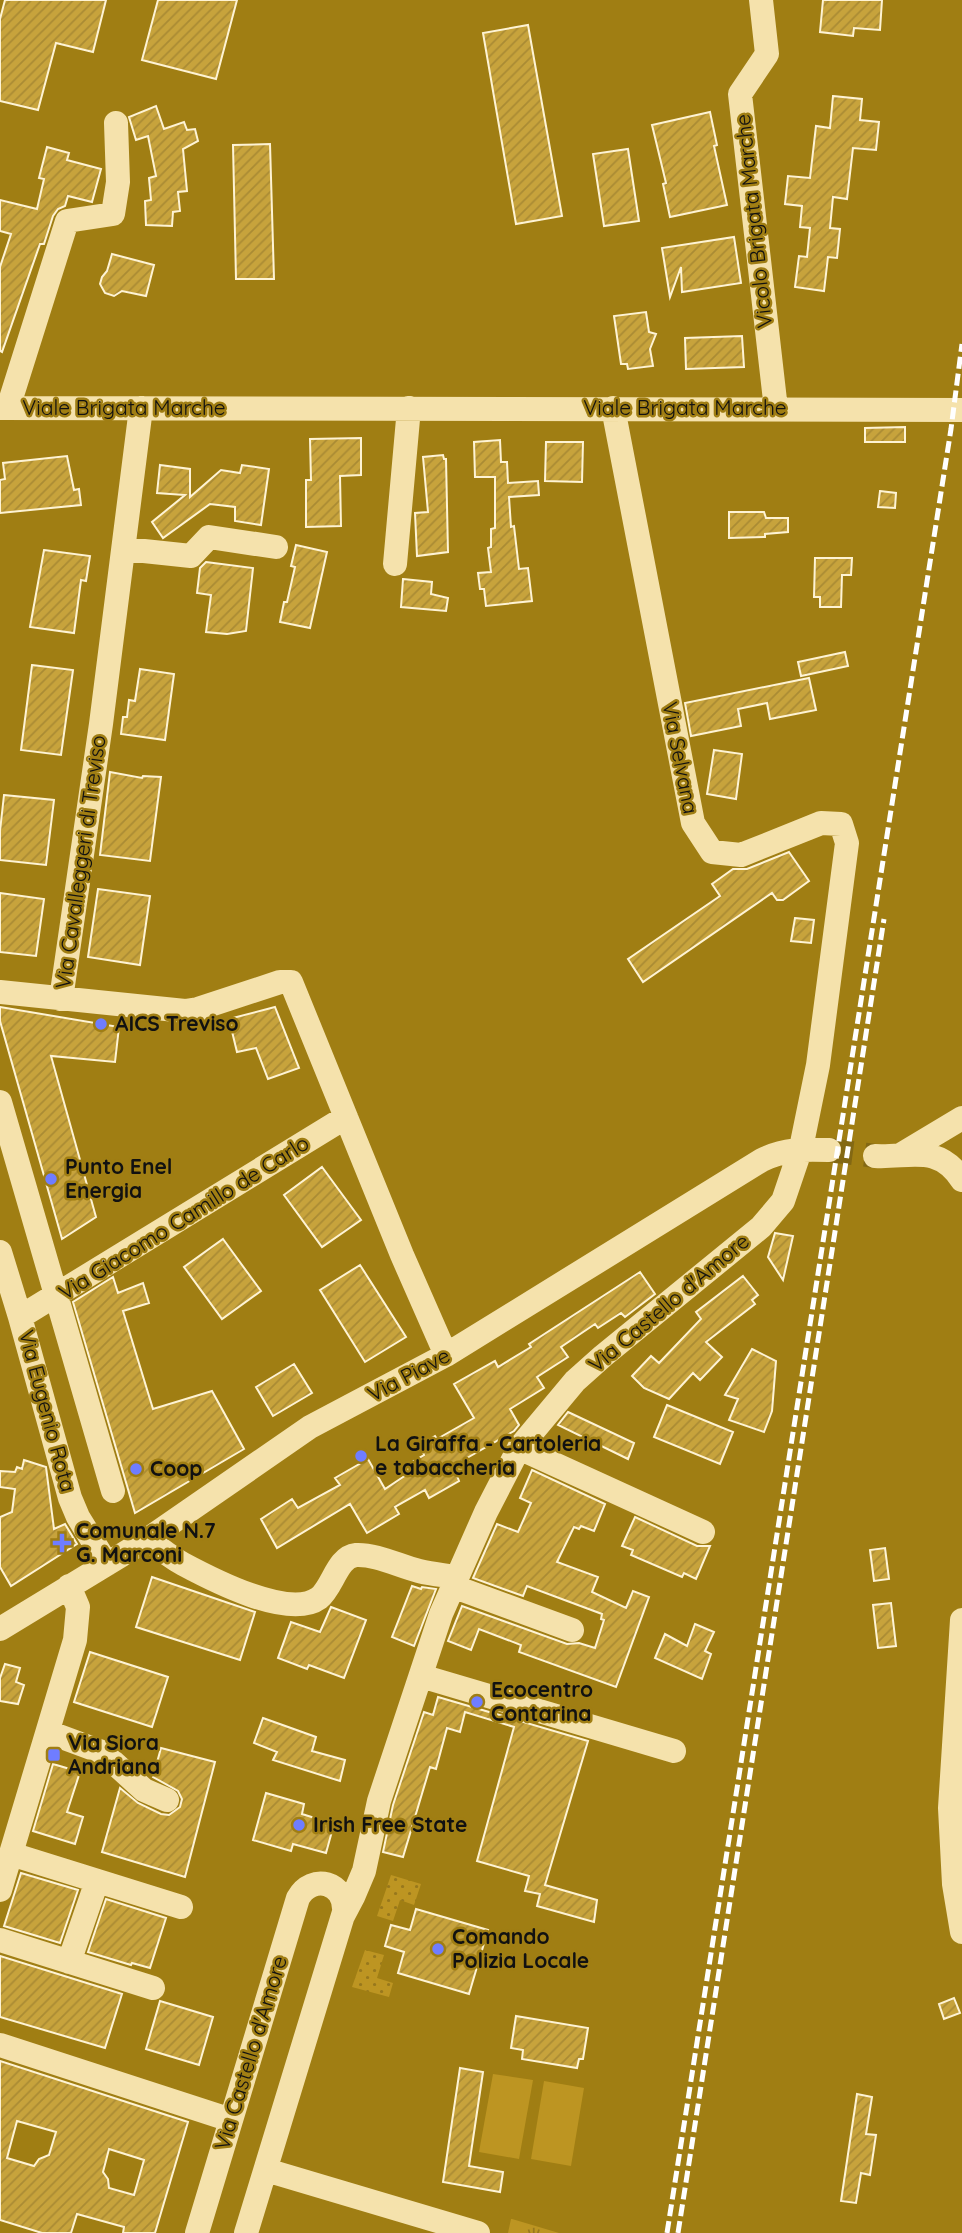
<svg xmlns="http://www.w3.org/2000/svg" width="962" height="2233" viewBox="0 0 962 2233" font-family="Quicksand,sans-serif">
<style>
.grass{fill:url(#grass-tufts)}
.garden{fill:url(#garden-dots)}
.pitch{fill:#bd9522}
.building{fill:url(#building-hatch);stroke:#fef3d4;stroke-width:2;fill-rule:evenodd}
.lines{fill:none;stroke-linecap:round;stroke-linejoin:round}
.minor-tunnel{stroke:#836813;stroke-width:24;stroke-dasharray:24 12;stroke-linecap:butt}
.minor{stroke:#f5e2ac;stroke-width:24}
.rail{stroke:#fff;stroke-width:5;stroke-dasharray:12 5;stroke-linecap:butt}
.poi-dot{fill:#6f7dff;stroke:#a07e13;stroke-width:2.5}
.labels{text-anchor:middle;stroke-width:5;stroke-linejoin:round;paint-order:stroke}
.street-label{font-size:21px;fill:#111;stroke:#a07e13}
.poi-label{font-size:21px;font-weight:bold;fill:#111;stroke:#a07e13;text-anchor:start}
</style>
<defs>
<pattern id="grass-tufts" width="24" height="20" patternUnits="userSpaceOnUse" patternTransform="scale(1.75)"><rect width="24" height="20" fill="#bd9522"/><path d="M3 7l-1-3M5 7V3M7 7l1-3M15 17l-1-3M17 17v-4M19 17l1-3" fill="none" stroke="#98781c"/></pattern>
<pattern id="garden-dots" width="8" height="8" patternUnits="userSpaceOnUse" patternTransform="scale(1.75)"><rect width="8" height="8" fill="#bd9522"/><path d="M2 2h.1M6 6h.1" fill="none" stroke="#98781c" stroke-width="1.8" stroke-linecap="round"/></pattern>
<pattern id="building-hatch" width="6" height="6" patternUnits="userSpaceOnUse" patternTransform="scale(1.75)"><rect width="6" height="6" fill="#c7a33c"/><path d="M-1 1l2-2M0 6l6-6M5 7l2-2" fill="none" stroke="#aa8b34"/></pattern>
</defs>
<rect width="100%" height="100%" fill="#a07e13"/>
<path class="grass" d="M511 2219H512L559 2233H508Z"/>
<path class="garden" d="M391 1875 421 1884 414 1905 400 1900 393 1921 377 1916Z
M365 1950 384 1955 377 1978 393 1983 389 1997 352 1987Z"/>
<path class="pitch" d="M493 2074 533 2080 519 2159 479 2152Z
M544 2081 584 2088 571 2166 531 2159Z"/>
<path class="building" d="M5 0H106L93 52 56 43 38 110 0 101V19Z
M158 0H237L216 79 142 60Z
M823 0H882L880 30 854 28 853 36 820 32Z
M528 25 562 216 516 224 483 33Z
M833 96 862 99 860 120 879 122 876 150 853 148 847 199 833 197 830 228 840 229 837 258 828 257 824 291 795 287 799 256 807 257 810 228 800 227 802 206 785 204 788 176 810 178 816 126 830 128Z
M156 106 164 129 184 122 187 130 195 129 198 141 183 149 187 191 178 192 180 211 173 212 172 226 146 225 145 201 151 200 149 178 156 176 148 136 136 140 129 117Z
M710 112 717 145 714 146 727 205 670 217 663 184 666 183 652 125Z
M270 144 274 279H236L233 145Z
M47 147 69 153 67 160 101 169 92 202 68 196 65 206 58 209 53 216 44 244H40L2 352 0 351V267L11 234 0 231V200L37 209 44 179 39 178Z
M628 149 639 221 604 226 593 154Z
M734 237 741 283 682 292 681 267 670 297 662 248Z
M112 254 154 265 146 296 122 291 114 296 105 293 100 284 102 277 107 271Z
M646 312 649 332 656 334 650 349 653 366 628 369 627 364H621L614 316Z
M742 336 744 367 686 369 685 338Z
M905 427V442H865V428Z
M361 438V475L340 476 341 526 306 527V480H311L310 439Z
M500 440 501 462H507L508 483 538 481 539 495 509 497 511 527 514 526 519 569 528 568 532 601 486 606 484 589H480L478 573 491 572 488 548 491 547V529L495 528V477H475L474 442Z
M546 442H583L582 482 545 481Z
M443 455 444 459H446L448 552 417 556 415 513 428 512 423 457Z
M67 456 74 490 79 489 81 505 0 513V480L5 479 3 463Z
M160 465 190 469V497L221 470 240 473 242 465 269 469 261 525 235 521V507L210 504 163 538 152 522 185 495 157 493Z
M880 491 896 493 895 508 878 507Z
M729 512H764L766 518H788V532L765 534V537L729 538Z
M296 545 327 552 310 628 280 622 284 602H287L295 567 291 566Z
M44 550 90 556 86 581 81 580 74 633 30 627Z
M815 558H852L851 575H842L841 607H820V597H814Z
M206 562 253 568 246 631 227 634 206 632 211 595 197 593 200 568Z
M403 579 432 582 431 594 448 598 446 611 401 607Z
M845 652 848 666 801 676 798 662Z
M32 665 73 670 61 755 21 750Z
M140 669 174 674 165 740 121 734 123 717H127L129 700 135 701Z
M809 678 816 710 770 719 767 703 738 709 741 726 691 736 685 703Z
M714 750 742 754 736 799 707 794Z
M110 772 142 778 143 776 161 777 150 861 100 855Z
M4 795 54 800 46 865 0 860V831Z
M789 852 809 881 783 900H777L772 893 643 982 628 959 720 896 712 884 733 869H747Z
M98 889 150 896 140 965 88 957Z
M0 893 44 899 36 956 0 952Z
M795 918 814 920 811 943 791 941Z
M0 1007 119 1027 115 1062 51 1056 96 1217 62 1239 0 1021Z
M275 1007 299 1068 268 1079 256 1048 237 1052 229 1019Z
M322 1167 361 1220 322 1247 284 1195Z
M775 1233 793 1236 783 1280 768 1257Z
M223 1239 261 1291 222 1319 184 1267Z
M360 1265 406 1337 365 1362 320 1290Z
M640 1272 655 1294 625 1317 621 1313 598 1328 595 1324 561 1347 568 1357 537 1377 544 1388 510 1409 519 1425 514 1431 467 1458 471 1465 456 1473 459 1481 429 1498 425 1490 395 1507 399 1514 367 1533 350 1504 277 1548 261 1519 292 1499 298 1508 340 1485 335 1478 368 1459 385 1489 409 1473 405 1466 424 1455 420 1445 435 1436 437 1439 474 1418 454 1384 495 1361 498 1367 531 1347 529 1344Z
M743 1276 758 1295 752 1300 755 1304 706 1342 722 1357 700 1380 693 1373 669 1399 644 1388 632 1376 651 1356 659 1363 701 1319 696 1312Z
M113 1277 118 1293 143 1283 149 1303 123 1311 153 1409 212 1391 244 1449 135 1513 73 1302Z
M752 1349 776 1361 772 1411 764 1432 729 1420 738 1399 725 1395Z
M294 1364 312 1393 273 1416 256 1387Z
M667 1405 733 1432 720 1464 654 1437Z
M568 1412 634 1443 628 1459 558 1425Z
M24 1460 46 1467 54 1529 65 1524 77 1544 11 1586 0 1567V1517L12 1512 15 1489 0 1487V1471L15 1472 17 1467 22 1469Z
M532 1470 605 1504 594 1531 581 1526 579 1529 574 1527 557 1562 598 1577 592 1592 626 1608 633 1591 649 1597 616 1687 519 1652 521 1645 479 1629 471 1650 448 1641 462 1606 567 1644 579 1643 595 1648 604 1620 601 1619 602 1614 527 1586 523 1596 473 1578 497 1524 518 1532 531 1503 520 1498Z
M635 1517 697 1546H710L696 1579 684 1573 682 1577 631 1555 633 1550 622 1546Z
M885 1548 889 1579 874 1581 870 1550Z
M152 1577 255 1612 240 1660 136 1627Z
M412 1586 421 1589 422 1587 436 1589 414 1646 392 1637Z
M891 1603 896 1646 878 1648 873 1605Z
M331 1607 366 1620 344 1678 309 1665 307 1669 278 1658 291 1622 320 1632Z
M695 1624 714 1632 705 1651 711 1654 702 1679 655 1658 665 1634 687 1646Z
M90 1652 168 1677 152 1727 74 1702Z
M5 1664 20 1668 16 1682 24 1685 18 1704 0 1701V1678Z
M438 1697 588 1741 545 1885 597 1900 594 1922 537 1906 540 1894 525 1891 529 1876 477 1861 514 1727 465 1712 460 1732 447 1728 436 1769 430 1767 403 1857 383 1852 393 1805 424 1712 433 1715Z
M263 1718 316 1737 312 1751 345 1760 340 1781 273 1760 277 1752 254 1743Z
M161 1748 215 1762 185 1877 102 1852 120 1788 138 1803 161 1814 169 1815 180 1807 182 1799 178 1791 153 1777Z
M53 1764 80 1772 67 1812 83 1817 75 1844 33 1831Z
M266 1793 304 1804 302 1814 334 1824 326 1853 293 1844 291 1851 253 1840Z
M21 1873 78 1890 60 1943 4 1926Z
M106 1899 166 1918 150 1968 132 1963 131 1965 88 1952Z
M416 1909 488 1930 469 1994 398 1973 404 1952 385 1946 391 1925 410 1930Z
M0 1956 122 1994 105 2048 0 2017Z
M954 1998 960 2013 944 2019 939 2004Z
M160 2001 213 2017 199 2065 146 2049Z
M516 2016 588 2028 583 2059H579L577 2068 522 2059 523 2050 511 2048Z
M0 2061 188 2122 155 2233H123L124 2227 77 2214 71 2233H42L0 2220ZM17 2121 56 2132 49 2155 39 2159 34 2166 7 2158ZM109 2149 144 2160 134 2195 109 2188 108 2179 103 2172Z
M460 2068 483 2072 469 2166 503 2172 500 2192 443 2182Z
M857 2094 872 2097 866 2134 876 2135 870 2175 861 2173 856 2203 841 2201Z"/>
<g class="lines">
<path class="minor-tunnel" d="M829 1150 875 1156"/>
<path class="minor" d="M761 0 767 54 740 94 776 409
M0 408 962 410
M8 408 67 221 113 214 118 182 116 123
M125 549 191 556 209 537 276 547
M395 564 409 408
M0 992 185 1011 198 1009 280 982H291L402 1255 446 1355
M61 999 101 724 141 408
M0 1102 113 1491
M902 1154 962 1118
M875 1156C910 1158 938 1143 962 1180
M0 1252 20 1317 70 1498 78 1517 107 1564
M20 1317 346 1117
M519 1448 703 1532
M148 1539C159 1548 170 1557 183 1564 211 1579 289 1620 319 1598 333 1587 337 1557 356 1555 376 1554 399 1566 419 1571 431 1574 443 1575 456 1577
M452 1586 572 1630
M962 1620 950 1808 954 1884 962 1932
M0 1629 148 1539 310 1427 446 1355 762 1160C784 1149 804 1149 829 1150
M421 1676 674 1751
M48 1732 102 1752 144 1790 167 1800
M11 1854 181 1907
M0 1890 75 1640 78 1607 69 1586
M343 1916 353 1897 364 1871 379 1801 441 1614 486 1512 519 1448 575 1381 603 1356 761 1227 783 1201 801 1148 818 1065 847 843 841 824 821 823 741 855 712 852 693 823 613 408
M0 1940 153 1988
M69 1962 97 1881
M0 2045 231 2120
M266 2170 478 2233
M197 2233 298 1898C312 1873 346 1882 344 1912L246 2233"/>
<path class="rail" d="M667 2233 951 429 962 344
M678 2233 884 919"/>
</g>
<g class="poi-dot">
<circle cx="101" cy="1024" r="7"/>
<circle cx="51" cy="1179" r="7"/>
<circle cx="361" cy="1456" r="7"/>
<circle cx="136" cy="1469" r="7"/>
<path d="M58.5 1532.5h7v7h7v7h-7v7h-7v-7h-7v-7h7z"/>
<circle cx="477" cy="1702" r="7"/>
<rect x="47" y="1748" width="14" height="14" rx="3.5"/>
<circle cx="299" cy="1825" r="7"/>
<circle cx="438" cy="1949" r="7"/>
</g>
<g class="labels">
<g class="street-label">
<text transform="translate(754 221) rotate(-96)" y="7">Vicolo Brigata Marche</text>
<text x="124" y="415">Viale Brigata Marche</text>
<text x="685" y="415">Viale Brigata Marche</text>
<text transform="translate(680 758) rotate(79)" y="7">Via Selvana</text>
<text transform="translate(81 862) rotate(-82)" y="7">Via Cavalleggeri di Treviso</text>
<text transform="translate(184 1218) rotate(-32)" y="7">Via Giacomo Camillo de Carlo</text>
<text transform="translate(669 1303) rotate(-40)" y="7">Via Castello d'Amore</text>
<text transform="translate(409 1375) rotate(-28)" y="7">Via Piave</text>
<text transform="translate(47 1411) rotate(75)" y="7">Via Eugenio Rota</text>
<text transform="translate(251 2053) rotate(-73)" y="7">Via Castello d'Amore</text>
</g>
<g class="poi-label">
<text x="115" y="1031">AICS Treviso</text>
<text x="65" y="1174">Punto Enel<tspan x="65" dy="24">Energia</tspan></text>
<text x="375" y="1451">La Giraffa - Cartoleria<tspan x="375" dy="24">e tabaccheria</tspan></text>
<text x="150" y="1476">Coop</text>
<text x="76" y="1538">Comunale N.7<tspan x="76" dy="24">G. Marconi</tspan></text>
<text x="491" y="1697">Ecocentro<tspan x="491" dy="24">Contarina</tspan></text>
<text x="68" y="1750">Via Siora<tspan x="68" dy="24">Andriana</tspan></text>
<text x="313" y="1832">Irish Free State</text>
<text x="452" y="1944">Comando<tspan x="452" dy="24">Polizia Locale</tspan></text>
</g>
</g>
</svg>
